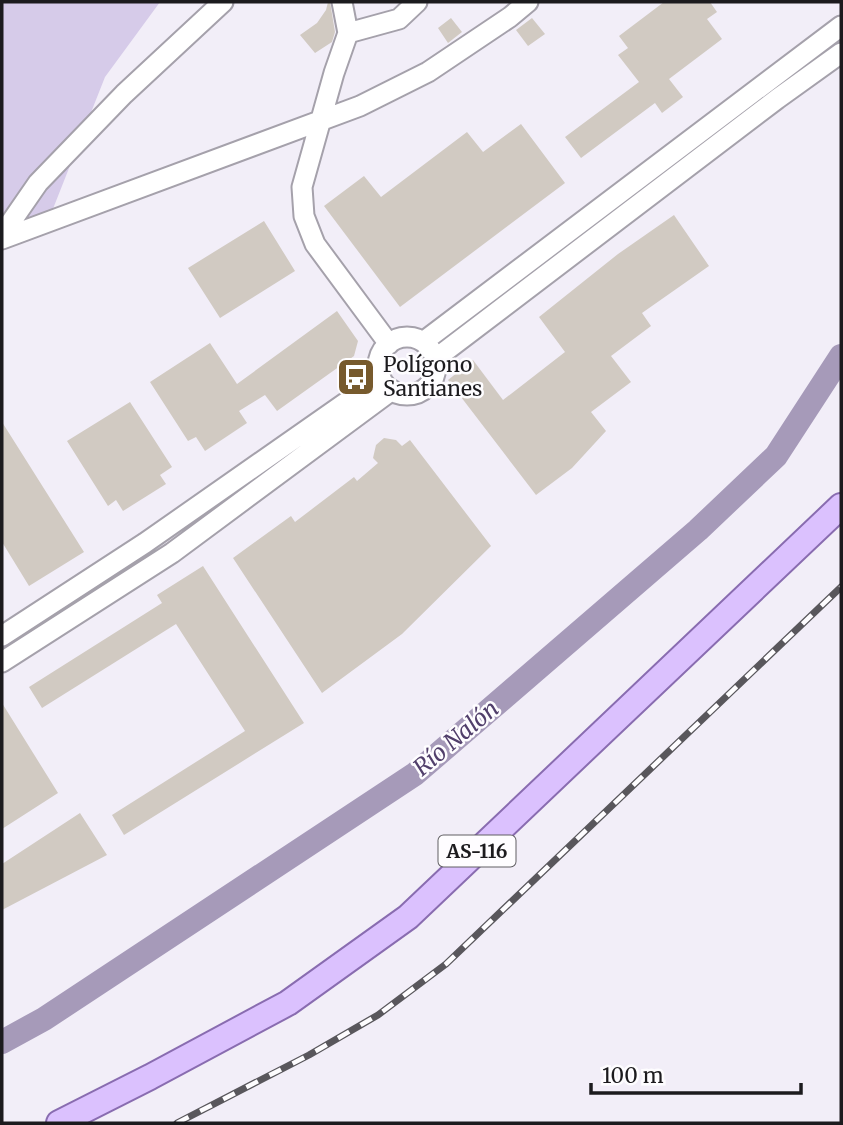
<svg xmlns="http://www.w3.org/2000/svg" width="843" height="1125" viewBox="0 0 843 1125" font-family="Merriweather,serif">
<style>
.green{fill:#d6cbe9}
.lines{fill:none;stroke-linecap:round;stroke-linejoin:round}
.river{stroke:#a69ab9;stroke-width:24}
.building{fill:#d1cac2}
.minor-casing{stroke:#a5a1ab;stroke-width:23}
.major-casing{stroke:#896cb0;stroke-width:28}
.minor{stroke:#fff;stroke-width:19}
.major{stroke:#dbc1fe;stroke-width:24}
.rail-casing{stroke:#59575c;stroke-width:7}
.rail{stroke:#fefdff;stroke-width:4.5;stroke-dasharray:13;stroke-linecap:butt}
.labels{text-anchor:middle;stroke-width:5;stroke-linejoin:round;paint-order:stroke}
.shield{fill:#fefdff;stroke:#605f62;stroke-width:2}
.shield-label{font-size:19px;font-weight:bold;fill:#1c1b1e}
.poi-label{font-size:21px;fill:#1c1b1e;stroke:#fefdff;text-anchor:start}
.water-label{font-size:23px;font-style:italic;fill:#513f6b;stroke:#fefdff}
</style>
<rect width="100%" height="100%" fill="#f2eef8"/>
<path class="green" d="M2 2H160L105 77 45 229 2 248Z"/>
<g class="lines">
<path class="river" d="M2 1042 44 1019 415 774 698 530 776 456 841 356"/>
</g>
<path class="building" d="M328 2H330L335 32 332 42 315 53 300 35 317 23 326 10Z
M664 2H710L717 12 707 19 722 39 669 79 683 97 662 113 655 103 581 158 565 137 639 82 618 55 628 48 619 36Z
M451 18 462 32 448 43 438 28Z
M532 18 545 34 528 46 516 30Z
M521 124 565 183 400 307 324 206 364 176 381 197 467 132 483 152Z
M674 215 709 266 642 313 651 326 611 356 631 382 591 412 606 431 572 468 536 495 448 380 473 360 503 400 565 352 539 317 618 254Z
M264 221 295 271 220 318 188 268Z
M337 311 358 341 354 356 277 411 265 395 239 411 247 423 205 451 196 437 188 441 150 382 210 343 237 384Z
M130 402 172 467 160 475 166 484 123 511 116 500 108 506 67 441Z
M2 422 84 552 29 586 2 542Z
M384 438 396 440 402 446 410 440 491 546 402 634 322 693 233 558 291 516 295 522 354 477 357 481 378 463 373 458 376 445Z
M203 566 304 723 124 835 112 815 245 731 176 624 42 708 29 687 162 603 157 595Z
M2 703 58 793 2 829Z
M80 813 107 855 2 910V864Z"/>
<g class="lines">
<defs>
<path id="minor" d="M342 2 348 33 334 73 302 187 304 216 315 244 389 344
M348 33 399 19 417 2
M2 235 38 183 124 94 223 2
M2 239 360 106 428 72 510 17 528 2
M378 366a29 29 0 1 1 58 0a29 29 0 1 1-58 0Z
M423 342 841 26
M435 359 777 99 841 53
M2 636 145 543 381 378
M2 662 172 553 392 390"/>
<path id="major" d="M59 1123 150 1077 288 1003 408 917 841 506"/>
</defs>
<use href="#minor" class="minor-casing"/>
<use href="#major" class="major-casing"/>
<use href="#minor" class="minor"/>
<use href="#major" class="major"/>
<defs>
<path id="rail" d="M177 1123 309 1055 378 1015 446 964 841 587"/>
</defs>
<use href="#rail" class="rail-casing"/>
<use href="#rail" class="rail"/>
</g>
<defs>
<symbol id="bus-square" viewBox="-11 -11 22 22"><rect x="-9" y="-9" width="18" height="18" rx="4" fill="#775a2d" stroke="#fefdff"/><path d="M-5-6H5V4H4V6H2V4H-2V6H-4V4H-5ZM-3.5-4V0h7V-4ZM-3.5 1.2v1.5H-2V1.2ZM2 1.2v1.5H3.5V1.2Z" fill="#fff"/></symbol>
</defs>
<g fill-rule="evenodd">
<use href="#bus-square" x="334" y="355" width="44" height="44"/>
</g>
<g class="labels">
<rect class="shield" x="438.5" y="835.5" width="77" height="31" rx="5"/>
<g class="shield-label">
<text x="477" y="858">AS-116</text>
</g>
<g class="poi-label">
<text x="383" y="372">Polígono<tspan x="383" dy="24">Santianes</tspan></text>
</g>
<g class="water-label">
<text transform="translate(456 738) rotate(-40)" y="8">Río Nalón</text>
</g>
</g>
<rect width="843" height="1125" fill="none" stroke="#1c1b1e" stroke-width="7"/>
<path d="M591 1083v10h210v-10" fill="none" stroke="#1c1b1e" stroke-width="3.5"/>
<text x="602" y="1083" font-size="21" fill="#1c1b1e" stroke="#fefdff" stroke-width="5" paint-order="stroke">100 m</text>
</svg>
